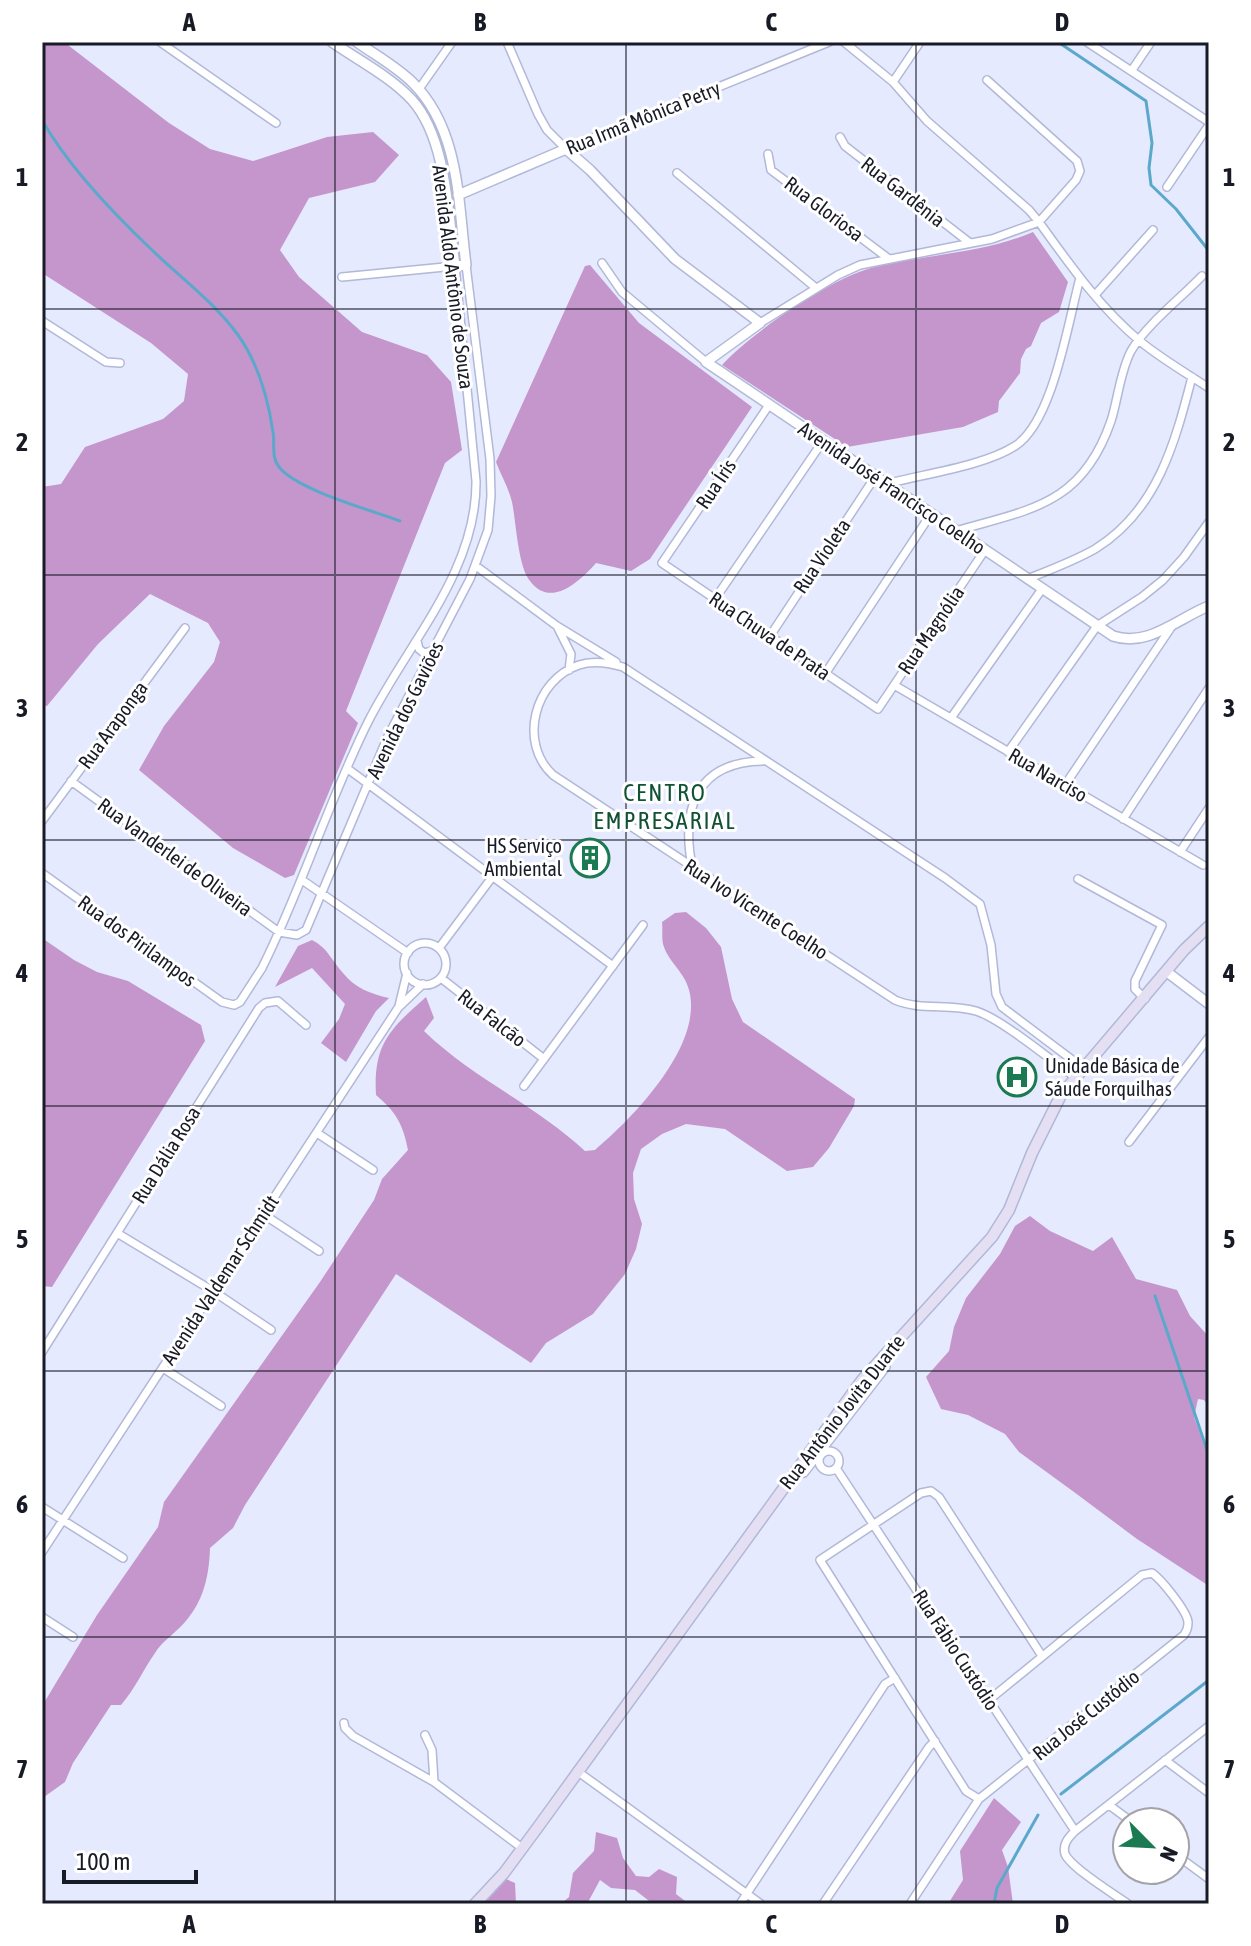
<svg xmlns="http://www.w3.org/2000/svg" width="1251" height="1946" viewBox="0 0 1251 1946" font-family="'Asap Condensed',sans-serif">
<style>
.forest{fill:#c596cb}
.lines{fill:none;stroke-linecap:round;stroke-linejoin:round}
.stream{stroke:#5ca8cb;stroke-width:3}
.minor-casing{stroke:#b1b8d8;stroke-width:10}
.tertiary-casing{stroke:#b1b8d8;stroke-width:12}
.secondary-casing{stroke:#b1b8d8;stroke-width:13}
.minor{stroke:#fff;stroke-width:7}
.tertiary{stroke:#fff;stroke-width:9}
.secondary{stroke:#e5dff3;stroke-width:10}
.grid{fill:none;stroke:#181a26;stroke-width:2;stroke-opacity:0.55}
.labels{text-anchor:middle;stroke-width:6;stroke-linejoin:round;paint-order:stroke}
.street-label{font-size:20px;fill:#181a26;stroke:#fff}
.poi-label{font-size:20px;fill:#181a26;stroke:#fff;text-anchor:end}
.quarter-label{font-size:24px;letter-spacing:2px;fill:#115235;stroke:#fff}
.neatline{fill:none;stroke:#181a26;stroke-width:3}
.grid-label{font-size:26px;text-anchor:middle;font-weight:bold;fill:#181a26}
</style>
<rect width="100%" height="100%" fill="#e5eafe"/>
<path class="forest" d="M42 42H64L169 123 210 149 253 161 327 137 373 132 399 155 375 182 309 198 280 250 299 277 362 332 427 355 451 382 462 450 445 463 346 711 358 723 294 875 285 878 233 848 139 770 164 726 214 662 220 642 208 623 150 594 98 644 47 706 42 705V487L61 484 85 447 163 419 184 401 188 374 151 343 42 273Z
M1033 232 1068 282 1059 312 1041 323 1031 346 1026 349 1021 359 1020 373 999 401 998 412 963 427 847 447 722 365C751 333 830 279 871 268 925 254 982 254 1033 232Z
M590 265 639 323 752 407 650 559 631 571 596 563C580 581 551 609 530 581 518 567 516 521 512 502 509 489 501 475 496 462L585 266Z
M686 912 706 928 721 947 732 999 743 1022 855 1099 854 1106 829 1148 813 1167 787 1171 725 1129 686 1124 662 1134 641 1149 633 1173 634 1199 642 1224 636 1249 625 1274 593 1314 546 1343 531 1363 396 1274 245 1505 233 1528 210 1548C209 1580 202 1608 176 1631 168 1639 161 1643 155 1653 143 1670 135 1689 121 1705H111L73 1763 65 1782 44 1797 42 1803V1706L97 1615 158 1527 164 1502 320 1282 374 1200 382 1179 408 1150C403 1124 396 1112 376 1095 373 1044 390 1029 426 997L434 1018 424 1031C472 1078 536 1105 585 1151L595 1150C633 1118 704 1045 689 990 685 973 669 962 664 947 661 940 663 930 662 922L675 913Z
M42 938 74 960 97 972 128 981 201 1025 205 1041 52 1287 42 1286Z
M312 940C327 947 332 961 343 973 355 988 371 994 389 998L376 1011 346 1062 321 1043 339 1019 345 1004 312 968 275 987 298 946Z
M1030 1216 1050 1231 1093 1251 1112 1237 1136 1279 1177 1290 1190 1316 1209 1337V1407L1204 1400 1198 1399 1194 1417 1209 1458V1586L1137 1539 1074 1492 1019 1452 1005 1434 968 1415 941 1409 926 1377 949 1351 954 1327 966 1298 1000 1254 1015 1226Z
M994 1798 1021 1822 1002 1850 1008 1867 1013 1904H948L963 1880 960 1851Z
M596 1832 617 1838 623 1858 636 1876 649 1877 659 1869 677 1877 676 1894 689 1904H653L635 1890 611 1888 600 1880 587 1904H561L569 1897 573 1873 594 1851Z
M506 1879 515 1883 516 1904H484Z"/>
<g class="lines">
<path class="stream" d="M1058 42 1146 101 1152 143 1149 168 1151 185 1176 209 1209 251
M42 120C68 166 114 214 152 250 181 278 214 302 238 335 258 363 268 398 273 432 275 443 271 457 279 467 297 490 371 510 400 521
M1155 1296 1209 1456
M1061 1794 1209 1680
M994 1904 997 1888 1038 1815"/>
<defs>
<path id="minor" d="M160 42 276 123
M507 42 538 114 547 130 566 149 829 42
M844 42 893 82 927 121 1029 210 1039 222 1076 180 1080 171 1077 161 987 80
M1087 42 1209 122
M1132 70 1151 42
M893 82 920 42
M419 89 452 42
M840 137 845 146 970 243
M768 154 771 170 889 259
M677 173 816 288
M1167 187 1209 125
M602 263 622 292 706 362
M1095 295 1153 230
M42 321 106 362 120 363
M760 323 838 275 860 265 992 239 1039 222C1070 265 1100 308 1141 342 1162 359 1186 373 1209 388
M769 405 662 563 878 709 985 550
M886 484C923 474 984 466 1015 446 1053 422 1068 322 1080 278
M956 531C1031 509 1082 505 1111 421 1118 399 1120 372 1131 351 1146 325 1181 298 1202 276
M476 566 557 626 616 662
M1027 579C1050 570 1074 561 1095 549 1157 511 1175 443 1192 377
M715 599 823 441
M558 628 571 654 569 670
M770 636 875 477
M417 641 419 649 424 653 433 651
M825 674 931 514
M894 685 1203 865
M951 718 1042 589
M1008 752 1097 626 1142 597 1163 580 1184 557 1209 522
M348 769 613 966
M71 781 279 932 297 935 306 930 388 736 470 579 488 530 491 496 490 459 466 265
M1065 785 1172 626
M1123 819 1209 688
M42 821 185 628
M1180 852 1209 808
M692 866C681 809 696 762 763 761
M42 873 222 1002 234 1005 240 1002 262 968C302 888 328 802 368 722 407 644 477 572 476 481L455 266 342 277
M1078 879 1162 925 1135 981V989L1145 999
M302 880 408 953
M404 964a21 21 0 1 1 42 0a21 21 0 1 1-42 0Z
M439 948 493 876
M441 978 544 1059
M399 1006 407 973
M1075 1077C1050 1060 1002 1019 976 1011 949 1003 921 1011 895 1000L553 775C518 743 534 680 579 665 594 660 609 663 623 667L945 878 980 904 991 945 996 994 1002 1007 1083 1068
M524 1086 643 925
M317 1133 373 1170
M1129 1142 1209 1037
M263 1214 319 1251
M117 1233 213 1291 271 1330
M42 1352 259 1008 265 1003 278 1001 306 1025
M163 1368 221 1406
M819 1461a10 10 0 1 1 20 0a10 10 0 1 1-20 0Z
M836 1468 1075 1831
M793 1475 804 1473 886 1367 882 1357
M42 1507 123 1558
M42 1552 398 1008 423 984
M42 1617 73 1637
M344 1723 345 1728 353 1736 434 1782
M425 1735 432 1750 434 1782 522 1848
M1165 1760 1209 1793
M577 1771 761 1904
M979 1799 966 1791 820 1560 921 1493 931 1491 939 1497 1042 1656
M1109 1805 1132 1822
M1175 1854 1209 1879
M740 1904 885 1684 895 1678
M823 1904 929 1747 935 1741
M910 1904 979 1799 1184 1635C1187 1630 1188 1628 1188 1622 1187 1611 1161 1579 1152 1573L1142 1575 989 1700
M1128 1904C1114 1894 1071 1868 1065 1854 1062 1844 1069 1837 1075 1831L1209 1726"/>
<path id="tertiary" d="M332 42C358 60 391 77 412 100 447 139 448 216 455 266L466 265C458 202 460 130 413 83 397 67 375 55 357 42
M458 195 566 149 590 170 675 259 760 323 706 362 1113 636C1148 648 1178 618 1209 606
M1167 972 1209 1004"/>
<path id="secondary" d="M475 1904 504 1873 538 1827 862 1380 992 1237 1009 1210 1032 1153 1061 1095 1184 950 1209 926"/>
</defs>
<use href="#minor" class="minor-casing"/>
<use href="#tertiary" class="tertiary-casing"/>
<use href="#secondary" class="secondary-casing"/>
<use href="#minor" class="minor"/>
<use href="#tertiary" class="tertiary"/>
<use href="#secondary" class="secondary"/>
</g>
<path class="grid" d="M335 42V1904M626 42V1904M916 42V1904M42 309H1209M42 575H1209M42 840H1209M42 1106H1209M42 1371H1209M42 1637H1209"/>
<defs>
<symbol id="building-ring" viewBox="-11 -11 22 22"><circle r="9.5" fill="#fff" stroke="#1b7a51" stroke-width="1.5"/><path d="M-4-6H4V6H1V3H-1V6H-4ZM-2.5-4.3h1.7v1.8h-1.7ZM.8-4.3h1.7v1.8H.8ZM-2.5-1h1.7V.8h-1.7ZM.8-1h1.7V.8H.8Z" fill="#1b7a51"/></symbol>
<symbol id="hospital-ring" viewBox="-11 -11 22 22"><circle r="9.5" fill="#fff" stroke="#1b7a51" stroke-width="1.5"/><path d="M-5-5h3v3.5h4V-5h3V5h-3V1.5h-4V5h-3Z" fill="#1b7a51"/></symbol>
</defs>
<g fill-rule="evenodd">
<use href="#building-ring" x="568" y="836" width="44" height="44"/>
<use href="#hospital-ring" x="995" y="1055" width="44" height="44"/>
</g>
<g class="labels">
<g class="street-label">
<text transform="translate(643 118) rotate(-22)" y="7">Rua Irmã Mônica Petry</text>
<text transform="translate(903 192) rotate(38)" y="7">Rua Gardênia</text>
<text transform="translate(824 209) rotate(37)" y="7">Rua Gloriosa</text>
<text transform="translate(453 277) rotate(83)" y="7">Avenida Aldo Antônio de Souza</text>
<text transform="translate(716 484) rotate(-56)" y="7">Rua Íris</text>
<text transform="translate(892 488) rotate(34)" y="7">Avenida José Francisco Coelho</text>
<text transform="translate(822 556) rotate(-56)" y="7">Rua Violeta</text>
<text transform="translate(931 630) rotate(-56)" y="7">Rua Magnólia</text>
<text transform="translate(770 636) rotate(34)" y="7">Rua Chuva de Prata</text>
<text transform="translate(405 710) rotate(-64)" y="7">Avenida dos Gaviões</text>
<text transform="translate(113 725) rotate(-54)" y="7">Rua Araponga</text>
<text transform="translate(1048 775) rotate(30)" y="7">Rua Narciso</text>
<text transform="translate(175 857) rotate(36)" y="7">Rua Vanderlei de Oliveira</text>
<text transform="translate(756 909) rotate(33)" y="7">Rua Ivo Vicente Coelho</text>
<text transform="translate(137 941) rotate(36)" y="7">Rua dos Pirilampos</text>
<text transform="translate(492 1018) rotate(38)" y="7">Rua Falcão</text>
<text transform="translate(166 1155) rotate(-58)" y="7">Rua Dália Rosa</text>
<text transform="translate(220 1280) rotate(-57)" y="7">Avenida Valdemar Schmidt</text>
<text transform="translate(842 1412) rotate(-52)" y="7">Rua Antônio Jovita Duarte</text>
<text transform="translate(956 1650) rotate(57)" y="7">Rua Fábio Custódio</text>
<text transform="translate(1086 1715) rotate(-39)" y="7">Rua José Custódio</text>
</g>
<g class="poi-label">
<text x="562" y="853">HS Serviço<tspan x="562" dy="23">Ambiental</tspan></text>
<text x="1045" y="1073" text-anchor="start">Unidade Básica de<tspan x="1045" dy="23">Sáude Forquilhas</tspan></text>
</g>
<g class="quarter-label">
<text x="665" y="801">CENTRO<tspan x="665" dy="28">EMPRESARIAL</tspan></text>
</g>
</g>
<rect width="1251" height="1946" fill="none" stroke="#ffffff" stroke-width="88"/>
<g transform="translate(1151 1846) rotate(114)"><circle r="38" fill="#ffffff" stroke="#a3a3a8" stroke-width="2"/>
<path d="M0-6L14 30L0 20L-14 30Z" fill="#1b7a51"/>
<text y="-12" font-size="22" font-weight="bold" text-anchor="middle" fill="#181a26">N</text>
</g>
<path d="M64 1870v12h132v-12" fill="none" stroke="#181a26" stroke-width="4"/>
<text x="76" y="1870" font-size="24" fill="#181a26" stroke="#ffffff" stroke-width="6" paint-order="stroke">100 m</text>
<rect x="44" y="44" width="1163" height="1858" class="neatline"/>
<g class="grid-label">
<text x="189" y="31">A</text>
<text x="480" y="31">B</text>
<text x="771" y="31">C</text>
<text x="1062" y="31">D</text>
<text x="22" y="186">1</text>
<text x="1229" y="186">1</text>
<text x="22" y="451">2</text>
<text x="1229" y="451">2</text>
<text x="22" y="717">3</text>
<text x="1229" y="717">3</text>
<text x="22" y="982">4</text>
<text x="1229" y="982">4</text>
<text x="22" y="1248">5</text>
<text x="1229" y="1248">5</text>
<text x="22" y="1513">6</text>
<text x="1229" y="1513">6</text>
<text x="22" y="1778">7</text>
<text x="1229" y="1778">7</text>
<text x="189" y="1933">A</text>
<text x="480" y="1933">B</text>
<text x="771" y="1933">C</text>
<text x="1062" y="1933">D</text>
</g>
</svg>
